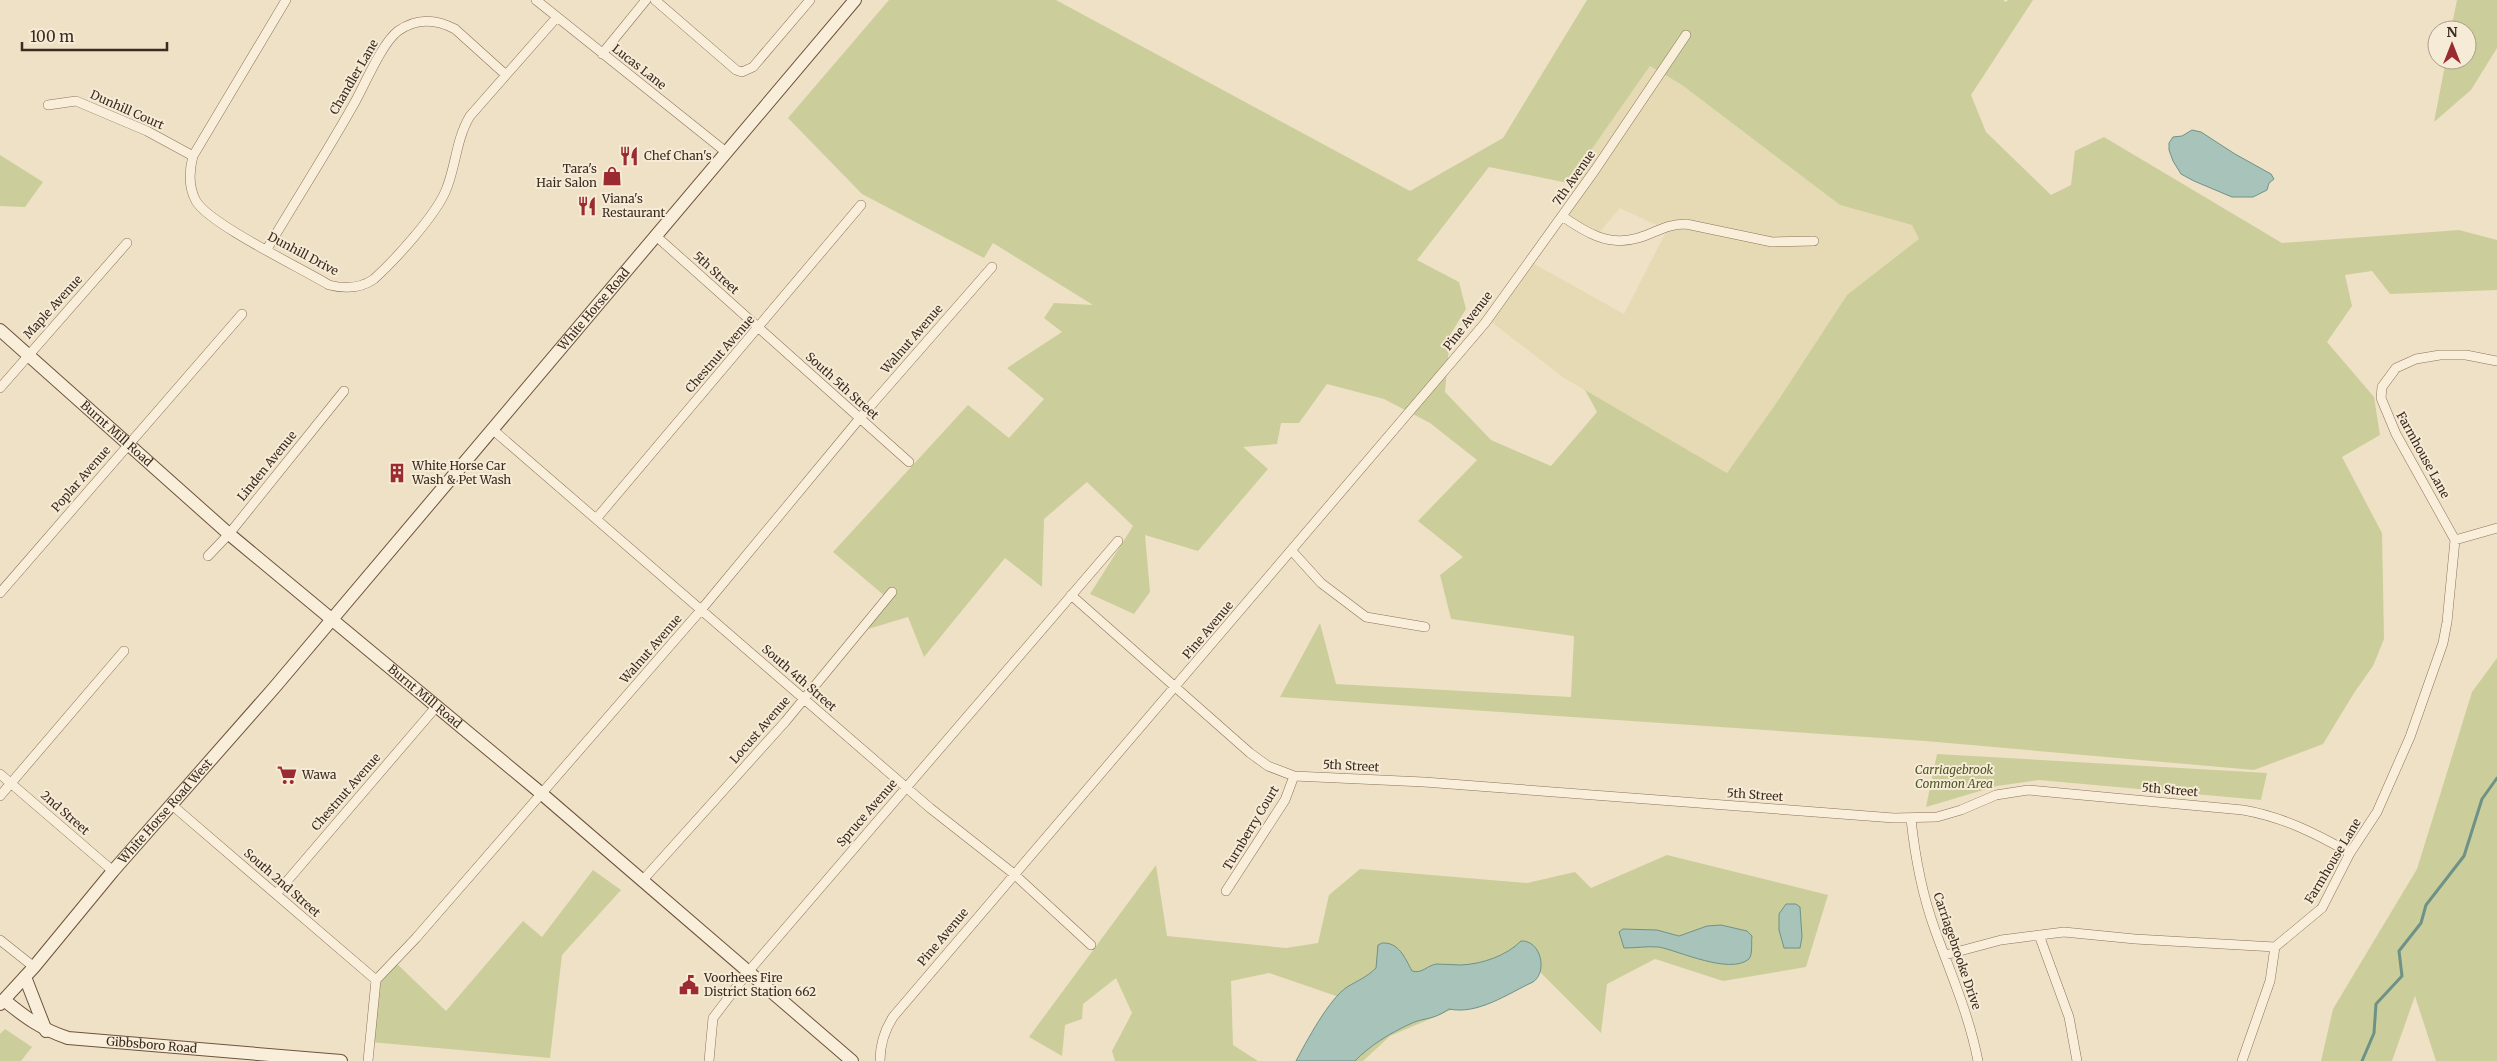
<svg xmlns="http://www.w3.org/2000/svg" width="2497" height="1061" viewBox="0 0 2497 1061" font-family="Merriweather,serif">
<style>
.farmland{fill:#e5dab3}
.green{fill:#cbce9a;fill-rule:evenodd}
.water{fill:#a8c3b9;stroke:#6e9287}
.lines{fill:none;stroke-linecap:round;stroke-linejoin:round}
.stream{stroke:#6e9287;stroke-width:3}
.street-casing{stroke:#8b725b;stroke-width:10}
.secondary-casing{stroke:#6d533e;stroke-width:14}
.street{stroke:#f9eeda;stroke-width:9}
.secondary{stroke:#f9eeda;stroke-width:12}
.labels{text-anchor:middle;stroke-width:4;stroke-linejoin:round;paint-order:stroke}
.street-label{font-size:12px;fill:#3b2b1f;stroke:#f6ebd6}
.poi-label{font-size:12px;fill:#3b2b1f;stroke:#f6ebd6;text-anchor:start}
.park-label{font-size:12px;font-style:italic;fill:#4e5826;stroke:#f6ebd6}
</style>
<rect width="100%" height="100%" fill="#efe1c6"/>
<path class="farmland" d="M1650 66 1682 85 1840 205 1912 225 1920 240 1847 295 1777 402 1727 473 1564 378 1485 317 1527 260 1624 314 1667 230 1620 208 1598 234 1562 214 1578 192 1568 183Z"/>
<path class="green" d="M889 0H1056L1410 191 1503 138 1587 0H2003L2006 2 2008 0H2033L1971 95 1986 132 2051 195 2071 185 2075 151 2104 137 2282 243 2459 230 2497 240V290L2390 294 2372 271 2345 275 2352 306 2327 342 2374 397 2380 435 2342 457 2382 533 2384 639 2373 666 2354 693 2323 744 2254 770 1925 741 1280 697 1320 623 1336 684 1571 697 1574 636 1451 619 1440 575 1463 557 1418 521 1477 460 1430 423 1384 399 1327 384 1299 423H1281L1277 444 1243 447 1268 469 1198 551 1145 535 1150 592 1134 614 1090 594 1133 526 1087 482 1044 519 1042 587 1005 558 924 657 908 617 868 629 886 597 833 552 968 405 1009 438 1044 399 1007 368 1062 332 1044 318 1054 303 1093 305 993 243 984 258 862 194 788 118ZM1650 66 1682 85 1840 205 1912 225 1919 239 1847 295 1777 402 1727 473 1585 390 1597 412 1551 466 1491 440 1445 392 1450 335 1466 309 1459 282 1417 260 1489 167 1568 183Z
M2457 0H2497V48L2471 90 2434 122 2446 60H2467V30H2451Z
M0 155 43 182 25 207 0 206Z
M2497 658V1061H2436L2415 996 2392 1061H2321L2333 1009 2417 869 2472 692Z
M1937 754 2267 773 2261 800 2039 780 1997 786 1926 807Z
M1667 855 1828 895 1806 967 1723 981 1655 959 1607 984 1601 1033 1540 972 1390 1036 1363 1061H1297L1339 997 1269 973 1231 981 1233 1045 1258 1061H1115L1112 1051 1132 1013 1116 978 1083 1004 1082 1019 1065 1025 1062 1056 1029 1037 1156 865 1167 936 1286 948 1318 943 1329 895 1360 869 1527 883 1575 872 1591 888Z
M593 870 621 890 562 955 550 1058 370 1042 376 986 393 960 446 1011 523 921 542 937Z
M5 1029 32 1047 21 1061H0V1034Z"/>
<path class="water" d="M2192 130 2201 132 2235 154 2271 174 2274 179 2269 183 2267 190 2253 197H2232L2194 181 2181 174 2173 161 2169 150V143L2173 137 2182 136Z
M1786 904H1796L1800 907 1802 937 1800 948H1784L1779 930V914Z
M1721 925 1747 931 1752 936C1751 942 1753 954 1749 959 1730 975 1679 951 1659 947 1647 946 1636 948 1624 948L1619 932 1623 929 1657 930 1679 936 1707 926Z
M1521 941C1541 940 1548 972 1533 982 1507 994 1478 1015 1449 1009 1432 1021 1424 1017 1410 1024 1392 1032 1369 1046 1355 1061H1296C1306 1042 1329 999 1347 987 1357 981 1367 977 1376 968L1378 945 1382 943C1399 942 1405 958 1412 971 1423 974 1427 965 1437 964 1445 964 1453 965 1461 965 1482 964 1506 956 1521 941Z"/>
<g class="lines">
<path class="stream" d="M2362 1061 2374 1033 2376 1004 2402 976 2399 951 2421 923 2426 905 2464 856 2482 799 2497 778"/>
<defs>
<path id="street" d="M286 0 193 156C189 171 189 188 196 201 209 224 303 269 329 285 345 289 360 289 374 279 395 260 436 215 446 190 456 166 456 139 470 116L557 17
M536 0 726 152
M655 0 736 70 742 72 753 67 810 0
M602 54 646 0
M48 105 76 101 147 131 193 156
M1562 216C1585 232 1608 247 1638 238 1656 233 1665 224 1686 224L1772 242 1814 241
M656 236 909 462
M267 249C296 200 327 152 355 102 365 84 382 43 398 31 416 18 436 19 455 29L506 75
M0 388 127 243
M492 429 930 808 1014 874 1091 945
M596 519 861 205
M2455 540 2497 528
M1292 551 1321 583 1366 617 1425 627
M208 556 229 534 344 391
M0 593 242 314
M1071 595 1250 753 1268 766 1294 776 1424 782 1894 818 1937 817 1961 810 1996 795 2028 790 2243 810C2283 817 2315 833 2350 853
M0 774 113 871
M0 796 124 651
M172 805 376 980
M1911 819C1915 857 1922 894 1935 930 1951 974 1969 1015 1978 1061
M642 881 785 722 892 592
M1226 891 1285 800 1294 776
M276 894 436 707
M2039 935 2069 1017 2077 1061
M0 940 34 967
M1945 955 2001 940 2064 932 2135 939 2275 947 2322 908 2350 853 2377 812 2410 737 2443 643 2447 622 2455 540 2396 434 2381 398 2382 387 2396 368 2416 359 2440 355H2466L2497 361
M368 1061 376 980 416 938 701 610 860 418 992 267
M709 1061 713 1018 748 972 1118 541
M880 1061C880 1045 884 1031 893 1017L1485 323 1595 170 1686 35
M2242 1061 2270 981 2275 947"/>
<g id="secondary">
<path id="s1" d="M0 330 229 534 542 794 852 1061"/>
<path d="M25 977 46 1031"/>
<path id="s2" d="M4 1000C26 1018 41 1029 68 1038L341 1061"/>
<path id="s3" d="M0 1004 34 967 113 871 274 688 855 0"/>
</g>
</defs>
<use href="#street" class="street-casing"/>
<use href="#secondary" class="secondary-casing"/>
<use href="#street" class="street"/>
<use href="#secondary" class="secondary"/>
</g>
<defs>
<symbol id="restaurant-bare" viewBox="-9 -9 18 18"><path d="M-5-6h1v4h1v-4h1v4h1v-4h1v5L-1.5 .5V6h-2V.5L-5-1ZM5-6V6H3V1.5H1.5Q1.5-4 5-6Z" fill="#9b2a31" stroke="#f6ebd6" stroke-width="2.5" paint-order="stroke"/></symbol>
<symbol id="shop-bare" viewBox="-9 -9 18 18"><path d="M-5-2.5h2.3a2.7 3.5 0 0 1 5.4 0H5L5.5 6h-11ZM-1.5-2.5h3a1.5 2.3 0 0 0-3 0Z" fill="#9b2a31" stroke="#f6ebd6" stroke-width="2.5" paint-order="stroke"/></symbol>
<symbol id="building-bare" viewBox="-9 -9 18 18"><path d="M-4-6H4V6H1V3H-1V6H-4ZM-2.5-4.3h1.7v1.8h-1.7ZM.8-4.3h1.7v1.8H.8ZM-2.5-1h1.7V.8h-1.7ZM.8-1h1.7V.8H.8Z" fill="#9b2a31" stroke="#f6ebd6" stroke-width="2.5" paint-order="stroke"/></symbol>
<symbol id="supermarket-bare" viewBox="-9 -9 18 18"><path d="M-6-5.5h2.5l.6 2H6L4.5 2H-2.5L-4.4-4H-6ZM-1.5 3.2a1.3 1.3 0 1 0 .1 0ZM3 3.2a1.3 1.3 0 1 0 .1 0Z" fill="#9b2a31" stroke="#f6ebd6" stroke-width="2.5" paint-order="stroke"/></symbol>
<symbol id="civic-bare" viewBox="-9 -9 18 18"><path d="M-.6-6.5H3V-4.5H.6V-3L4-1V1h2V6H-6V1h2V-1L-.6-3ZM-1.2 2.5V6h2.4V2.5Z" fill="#9b2a31" stroke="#f6ebd6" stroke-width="2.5" paint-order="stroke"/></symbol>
</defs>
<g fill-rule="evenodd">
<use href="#restaurant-bare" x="615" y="142" width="28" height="28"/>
<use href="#shop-bare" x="598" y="162" width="28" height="28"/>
<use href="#restaurant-bare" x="573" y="192" width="28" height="28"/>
<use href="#building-bare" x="383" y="459" width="28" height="28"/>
<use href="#supermarket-bare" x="273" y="761" width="28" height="28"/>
<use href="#civic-bare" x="675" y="971" width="28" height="28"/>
</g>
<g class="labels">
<g class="street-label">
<text transform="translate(639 67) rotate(38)" y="4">Lucas Lane</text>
<text transform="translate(354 77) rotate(-60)" y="4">Chandler Lane</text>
<text transform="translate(127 110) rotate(24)" y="4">Dunhill Court</text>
<text transform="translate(1574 178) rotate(-55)" y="4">7th Avenue</text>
<text transform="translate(303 254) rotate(28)" y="4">Dunhill Drive</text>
<text transform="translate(716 273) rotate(42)" y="4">5th Street</text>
<text transform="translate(53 307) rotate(-48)" y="4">Maple Avenue</text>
<text dy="4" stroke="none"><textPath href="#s3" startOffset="914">White Horse Road</textPath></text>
<text transform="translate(1468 321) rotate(-52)" y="4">Pine Avenue</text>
<text transform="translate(912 339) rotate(-49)" y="4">Walnut Avenue</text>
<text transform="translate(720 354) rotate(-49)" y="4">Chestnut Avenue</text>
<text transform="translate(842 386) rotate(42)" y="4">South 5th Street</text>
<text dy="4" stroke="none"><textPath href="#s1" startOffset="156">Burnt Mill Road</textPath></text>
<text transform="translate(2423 455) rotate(61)" y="4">Farmhouse Lane</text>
<text transform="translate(267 466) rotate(-51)" y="4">Linden Avenue</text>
<text transform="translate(81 479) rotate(-49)" y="4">Poplar Avenue</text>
<text transform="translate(1208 630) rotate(-50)" y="4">Pine Avenue</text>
<text transform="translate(651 649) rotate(-49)" y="4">Walnut Avenue</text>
<text transform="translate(799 678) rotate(41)" y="4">South 4th Street</text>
<text dy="4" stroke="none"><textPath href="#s1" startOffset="561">Burnt Mill Road</textPath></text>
<text transform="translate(760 730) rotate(-49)" y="4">Locust Avenue</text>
<text transform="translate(1351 766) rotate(3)" y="4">5th Street</text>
<text transform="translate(2170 790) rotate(5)" y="4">5th Street</text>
<text transform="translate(346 792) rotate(-49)" y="4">Chestnut Avenue</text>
<text transform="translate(1755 795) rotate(4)" y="4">5th Street</text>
<text dy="4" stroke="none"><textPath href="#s3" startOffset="254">White Horse Road West</textPath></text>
<text transform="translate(65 813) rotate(41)" y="4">2nd Street</text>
<text transform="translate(867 813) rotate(-49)" y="4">Spruce Avenue</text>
<text transform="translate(1251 828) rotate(-59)" y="4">Turnberry Court</text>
<text transform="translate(2333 861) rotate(-59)" y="4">Farmhouse Lane</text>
<text transform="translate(282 883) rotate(41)" y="4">South 2nd Street</text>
<text transform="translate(943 937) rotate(-50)" y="4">Pine Avenue</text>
<text transform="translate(1957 951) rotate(71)" y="4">Carriagebrooke Drive</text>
<text dy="4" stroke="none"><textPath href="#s2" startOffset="159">Gibbsboro Road</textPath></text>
</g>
<g class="poi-label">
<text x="644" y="160">Chef Chan's</text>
<text x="597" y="173" text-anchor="end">Tara's<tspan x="597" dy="14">Hair Salon</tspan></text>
<text x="602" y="203">Viana's<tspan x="602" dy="14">Restaurant</tspan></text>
<text x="412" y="470">White Horse Car<tspan x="412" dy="14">Wash &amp; Pet Wash</tspan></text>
<text x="302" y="779">Wawa</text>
<text x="704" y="982">Voorhees Fire<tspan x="704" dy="14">District Station 662</tspan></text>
</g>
<g class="park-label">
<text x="1954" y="774">Carriagebrook<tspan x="1954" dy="14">Common Area</tspan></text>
</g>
</g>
<g transform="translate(2452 45)"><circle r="24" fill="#f6ebd6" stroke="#ab9e8d"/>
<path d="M0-4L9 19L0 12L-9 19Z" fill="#9b2a31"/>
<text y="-8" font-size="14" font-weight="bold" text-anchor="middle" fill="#3b2b1f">N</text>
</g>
<path d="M22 42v8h145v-8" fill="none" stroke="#3b2b1f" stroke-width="2.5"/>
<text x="30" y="42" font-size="15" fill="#3b2b1f" stroke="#f6ebd6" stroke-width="4" paint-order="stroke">100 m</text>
</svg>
